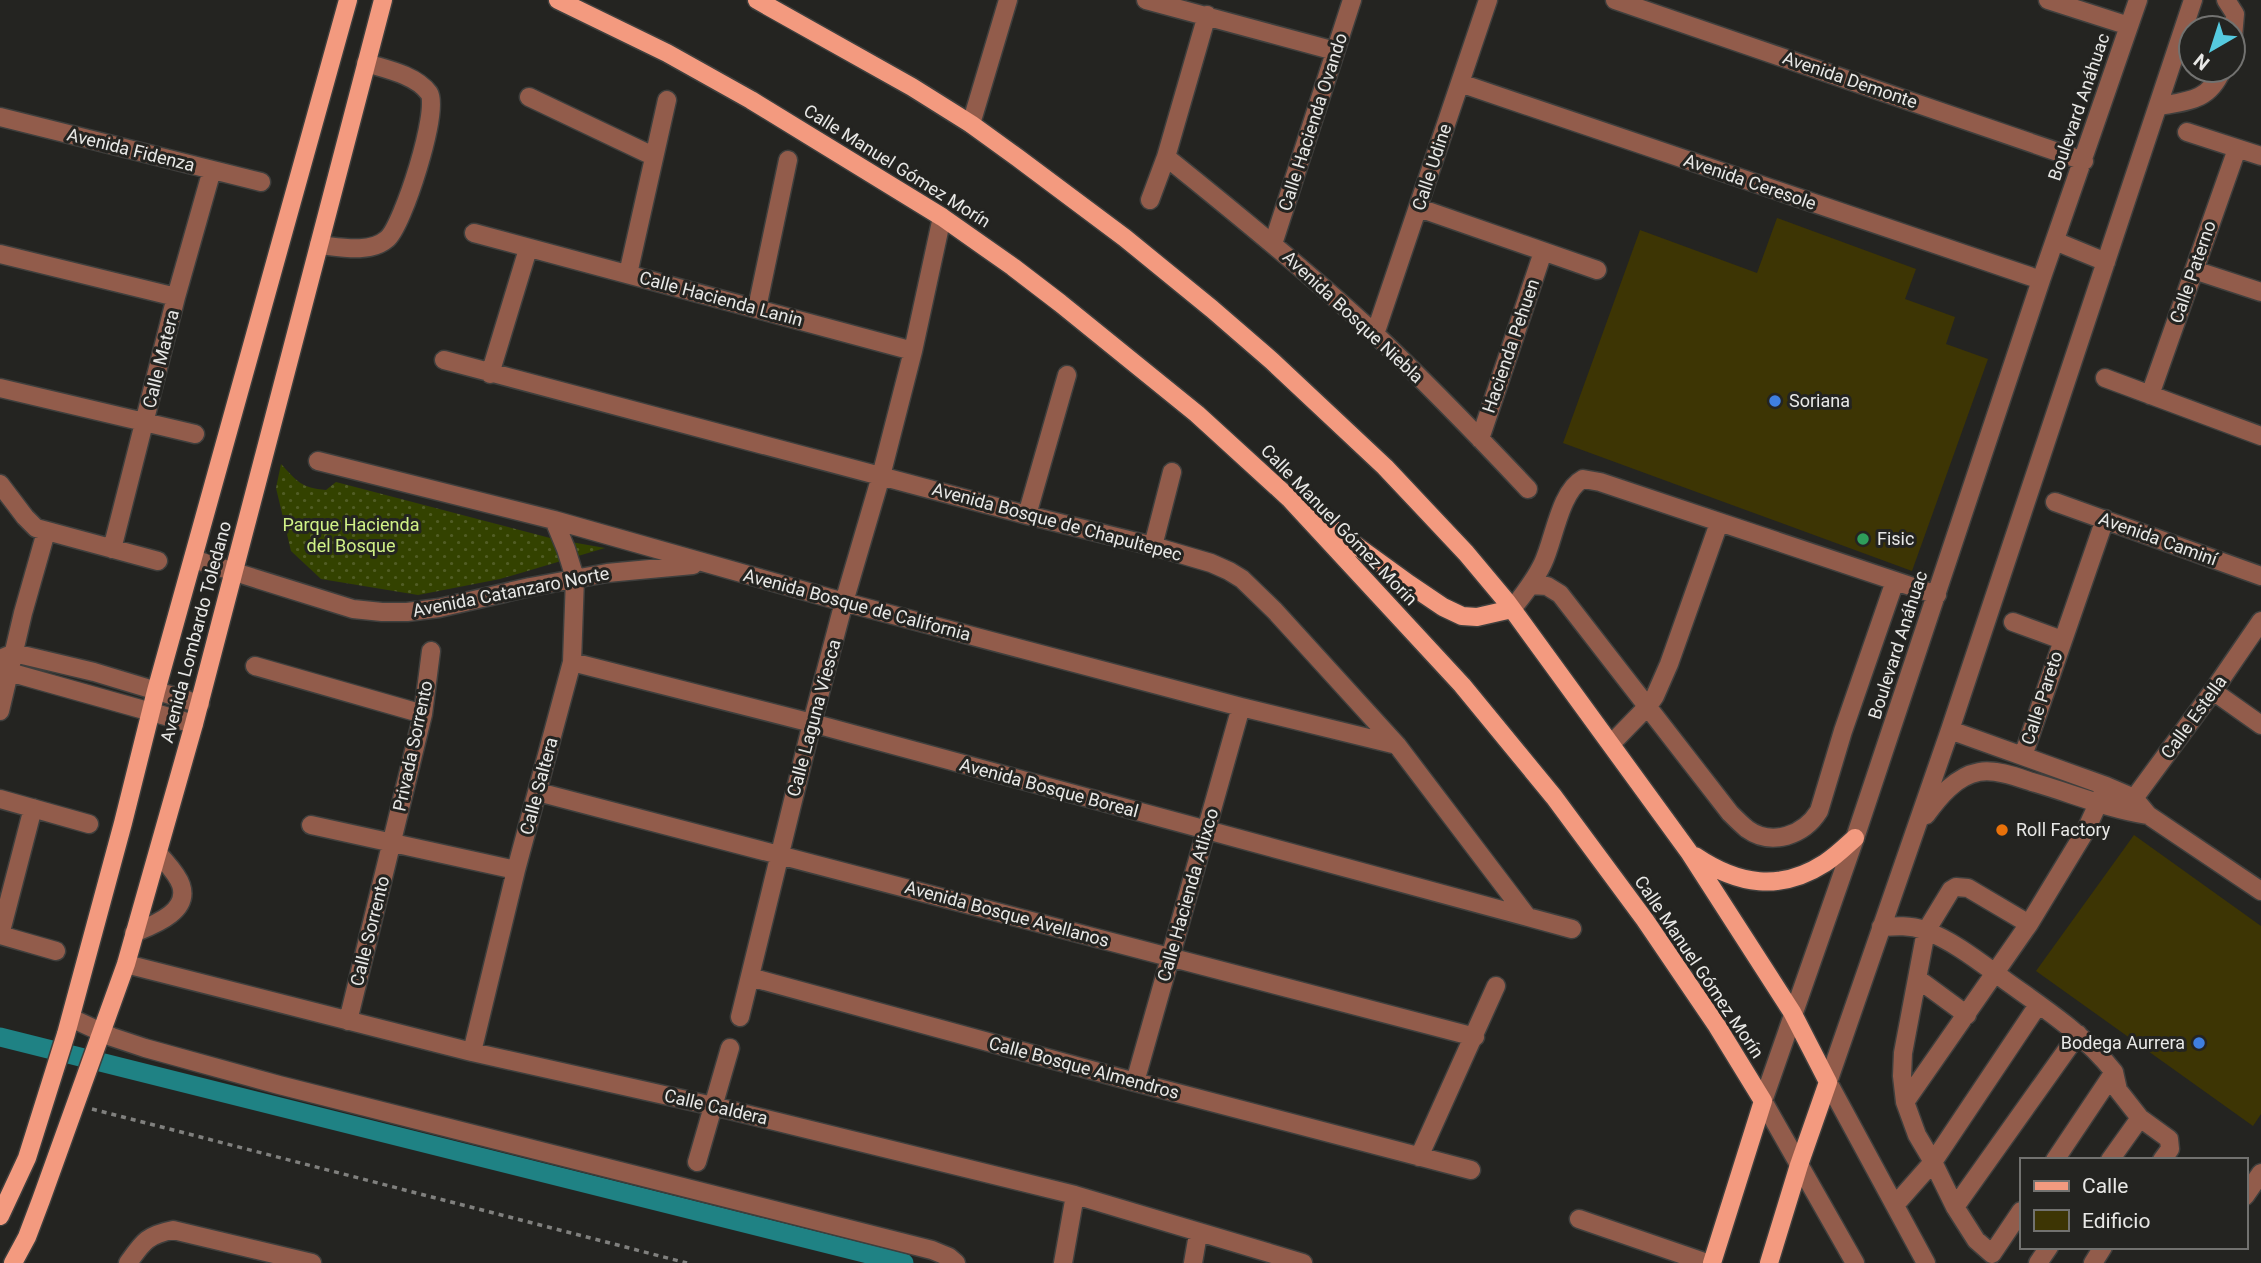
<svg xmlns="http://www.w3.org/2000/svg" width="2261" height="1263" viewBox="0 0 2261 1263" font-family="Roboto,sans-serif">
<style>
.grass{fill:url(#grass-dots)}
.lines{fill:none;stroke-linecap:round;stroke-linejoin:round}
.canal{stroke:#1f8284;stroke-width:19}
.building{fill:#3d3504}
.minor-casing{stroke:#3f3f3d;stroke-width:21}
.major-casing{stroke:#3f3f3d;stroke-width:21}
.path{stroke:#80807e;stroke-width:3.5;stroke-dasharray:5 5;stroke-linecap:butt}
.minor{stroke:#925c4b;stroke-width:18}
.major{stroke:#f39a7f;stroke-width:18}
.shop-dot{fill:#3f7fe0;stroke:#242421;stroke-width:2.5}
.leisure-dot{fill:#2e9e5b;stroke:#242421;stroke-width:2.5}
.food-dot{fill:#e8710a;stroke:#242421;stroke-width:2.5}
.labels{text-anchor:middle;stroke-width:6;stroke-linejoin:round;paint-order:stroke}
.street-label{font-size:18px;fill:#e8e8e6;stroke:#242421}
.poi-label{font-size:18px;fill:#e8e8e6;stroke:#242421;text-anchor:start}
.park-label{font-size:18px;fill:#d0f187;stroke:#242421}
</style>
<defs>
<pattern id="grass-dots" width="8" height="8" patternUnits="userSpaceOnUse" patternTransform="scale(1.75)"><rect width="8" height="8" fill="#334200"/><path d="M2 2h.1M6 6h.1" fill="none" stroke="#515d25" stroke-width="1.8" stroke-linecap="round"/></pattern>
</defs>
<rect width="100%" height="100%" fill="#242421"/>
<path class="grass" d="M281 464C297 481 301 488 326 490L336 482 554 539 605 548 500 579 418 595 321 579 291 551 276 488Z"/>
<g class="lines">
<path class="canal" d="M0 1037 904 1263"/>
</g>
<path class="building" d="M1777 218 1916 269 1905 299 1955 317 1946 344 1988 359 1912 571 1563 443 1640 230 1757 273Z
M2134 835 2261 926V1114L2253 1126 2036 971Z"/>
<g class="lines">
<defs>
<path id="minor" d="M1146 0 1335 51
M1615 0 2084 161
M2048 0 2129 26
M2226 0 2235 14 2233 37
M1460 83 2041 280
M529 97 653 156
M2159 106C2188 101 2209 101 2222 70
M0 117 261 182
M971 124 1008 0
M2187 132 2261 156
M1166 157C1237 214 1307 271 1374 333 1427 383 1478 436 1528 489
M1150 200 1166 157 1207 15
M1419 208 1597 270
M474 233 913 351
M2055 241 2106 262
M1273 244 1352 0
M319 245C339 247 370 254 387 239 403 226 440 109 429 93 416 75 386 69 366 63
M0 254 176 297
M2194 270 2261 292
M628 274 667 100
M757 308 788 160
M1375 334 1488 0
M444 360 1027 515 1153 546 1211 563 1229 571 1242 579 1275 611 1397 745 1526 915
M490 374 528 249
M2105 378 2261 436
M0 388 195 434
M2150 395 2237 149
M1480 439 1543 252
M318 461 554 520 844 602 1241 707 1397 745
M0 484 25 517 36 528 158 561
M2055 502 2261 576
M1027 515 1067 375
M1153 546 1172 472
M112 549 176 297 212 170
M193 559 353 609 382 612H407L439 608 530 587 607 573 693 565
M1531 585 1547 586 1560 594 1730 813C1735 818 1741 824 1747 829 1772 847 1804 835 1819 811L1843 731 1895 581
M1512 609C1524 594 1535 580 1543 563 1554 540 1560 491 1583 479L1600 482 1937 595
M2013 622 2062 640
M0 659 14 653 94 672 200 704
M572 662 812 723 1572 929
M0 663 9 672 194 724
M255 666 423 714
M2213 691 2261 725
M0 711 23 613 46 532
M1950 730 2106 786 2134 798 2148 815 2261 891
M1611 744 1648 706 1655 696 1669 664 1719 523
M2023 756 2105 519
M538 792 1475 1037
M0 799 89 824
M2127 808 2213 691 2261 621
M1926 815C1939 797 1956 776 1979 772 1996 769 2017 777 2032 782 2071 793 2108 809 2148 815
M311 825 516 870
M1881 927C1896 926 1910 925 1924 930 1954 941 1981 963 2006 981 2045 1009 2084 1034 2114 1072L2055 1160
M134 933C153 925 190 912 181 885 177 873 165 862 158 853
M0 935 33 808
M0 935 56 951
M126 964 472 1052 713 1106 1075 1195 1303 1263
M750 977 1135 1082 1471 1170
M1918 979 1967 1015
M740 1017 812 723 844 602 881 476 913 351 942 217
M71 1018 112 1037 145 1048 279 1085 932 1250 949 1257 956 1263
M348 1021 423 714 431 651
M472 1052 516 870 572 662 575 578 566 549 554 520
M1135 1082 1241 707
M1905 1102 2029 924 2086 830 2106 786
M2140 1118 2169 1139 2170 1149 2162 1160
M1419 1157 1496 986
M2110 1160 2140 1118 2118 1090 2114 1072
M697 1162 730 1048
M2245 1196 2261 1173
M1895 1205 1933 1162 2038 1005
M1955 1207 2078 1034
M2021 1211 1992 1254 1976 1240 1955 1207 1933 1162 1917 1135 1905 1102 1902 1076 1903 1053 1926 931 1951 890 1956 887 1968 888 2029 924
M1579 1219 1707 1263
M128 1263C143 1242 147 1235 173 1230L312 1263
M1063 1263 1075 1195
M1193 1263 1198 1234
M1855 1263 1763 1101 1855 838 2041 280 2138 0
M1926 1263 1828 1082 1950 730 2193 0
M2038 1263 2049 1247
M2093 1263 2103 1247"/>
<path id="major" d="M558 0 667 53 751 100 942 217 1013 267 1060 303 1197 414 1289 498 1462 685 1554 797 1645 920 1717 1026 1763 1101 1712 1263
M757 0 912 87 971 124 1018 158 1125 238 1212 309 1272 361 1385 467 1466 553 1507 602 1689 852 1792 1012 1828 1082 1799 1165 1769 1263
M1318 518 1409 584 1443 607 1462 616 1477 617 1512 609
M1695 856C1738 885 1780 892 1825 863 1836 856 1846 846 1855 838
M0 1216 27 1158 66 1034 123 823 156 691 348 0
M13 1263 27 1237 41 1200 126 964 194 724 383 0"/>
</defs>
<use href="#minor" class="minor-casing"/>
<use href="#major" class="major-casing"/>
<path class="path" d="M92 1109 687 1263"/>
<use href="#minor" class="minor"/>
<use href="#major" class="major"/>
</g>
<g class="shop-dot">
<circle cx="1775" cy="401" r="7"/>
<circle cx="2199" cy="1043" r="7"/>
</g>
<circle class="leisure-dot" cx="1863" cy="539" r="7"/>
<circle class="food-dot" cx="2002" cy="830" r="7"/>
<g class="labels">
<g class="street-label">
<text transform="translate(1850 80) rotate(19)" y="6">Avenida Demonte</text>
<text transform="translate(2079 107) rotate(-71)" y="6">Boulevard Anáhuac</text>
<text transform="translate(1313 122) rotate(-72)" y="6">Calle Hacienda Ovando</text>
<text transform="translate(131 150) rotate(14)" y="6">Avenida Fidenza</text>
<text transform="translate(897 166) rotate(32)" y="6">Calle Manuel Gómez Morín</text>
<text transform="translate(1432 167) rotate(-72)" y="6">Calle Udine</text>
<text transform="translate(1750 182) rotate(19)" y="6">Avenida Ceresole</text>
<text transform="translate(2193 272) rotate(-71)" y="6">Calle Paterno</text>
<text transform="translate(721 299) rotate(15)" y="6">Calle Hacienda Lanin</text>
<text transform="translate(1353 317) rotate(43)" y="6">Avenida Bosque Niebla</text>
<text transform="translate(1511 346) rotate(-71)" y="6">Hacienda Pehuen</text>
<text transform="translate(161 359) rotate(-76)" y="6">Calle Matera</text>
<text transform="translate(1057 522) rotate(15)" y="6">Avenida Bosque de Chapultepec</text>
<text transform="translate(1339 525) rotate(46)" y="6">Calle Manuel Gómez Morín</text>
<text transform="translate(2158 539) rotate(20)" y="6">Avenida Caminí</text>
<text transform="translate(511 592) rotate(-11)" y="6">Avenida Catanzaro Norte</text>
<text transform="translate(857 605) rotate(15)" y="6">Avenida Bosque de California</text>
<text transform="translate(196 632) rotate(-75)" y="6">Avenida Lombardo Toledano</text>
<text transform="translate(1898 645) rotate(-72)" y="6">Boulevard Anáhuac</text>
<text transform="translate(2042 698) rotate(-72)" y="6">Calle Pareto</text>
<text transform="translate(2194 717) rotate(-54)" y="6">Calle Estella</text>
<text transform="translate(814 718) rotate(-75)" y="6">Calle Laguna Viesca</text>
<text transform="translate(413 746) rotate(-78)" y="6">Privada Sorrento</text>
<text transform="translate(539 786) rotate(-75)" y="6">Calle Saltera</text>
<text transform="translate(1049 788) rotate(15)" y="6">Avenida Bosque Boreal</text>
<text transform="translate(1188 895) rotate(-74)" y="6">Calle Hacienda Atlixco</text>
<text transform="translate(1007 914) rotate(15)" y="6">Avenida Bosque Avellanos</text>
<text transform="translate(370 931) rotate(-76)" y="6">Calle Sorrento</text>
<text transform="translate(1699 967) rotate(56)" y="6">Calle Manuel Gómez Morín</text>
<text transform="translate(1084 1068) rotate(15)" y="6">Calle Bosque Almendros</text>
<text transform="translate(716 1107) rotate(13)" y="6">Calle Caldera</text>
</g>
<g class="poi-label">
<text x="1789" y="407">Soriana</text>
<text x="1877" y="545">Fisic</text>
<text x="2016" y="836">Roll Factory</text>
<text x="2185" y="1049" text-anchor="end">Bodega Aurrera</text>
</g>
<g class="park-label">
<text x="351" y="531">Parque Hacienda<tspan x="351" dy="21">del Bosque</tspan></text>
</g>
</g>
<rect x="2020" y="1158" width="228" height="91" fill="#242421" stroke="#727270" stroke-width="2"/>
<rect x="2034" y="1181" width="35" height="10" fill="#f39a7f" stroke="#727270" stroke-width="2"/>
<text x="2082" y="1193" font-size="21" fill="#e8e8e6">Calle</text>
<rect x="2034" y="1210" width="35" height="21" fill="#3d3504" stroke="#727270" stroke-width="2"/>
<text x="2082" y="1228" font-size="21" fill="#e8e8e6">Edificio</text>
<g transform="translate(2212 49) rotate(219)"><circle r="33" fill="#242421" stroke="#727270" stroke-width="2"/>
<path d="M0-5L12 26L0 18L-12 26Z" fill="#55cadf"/>
<text y="-10" font-size="19" font-weight="bold" text-anchor="middle" fill="#e8e8e6">N</text>
</g>
</svg>
